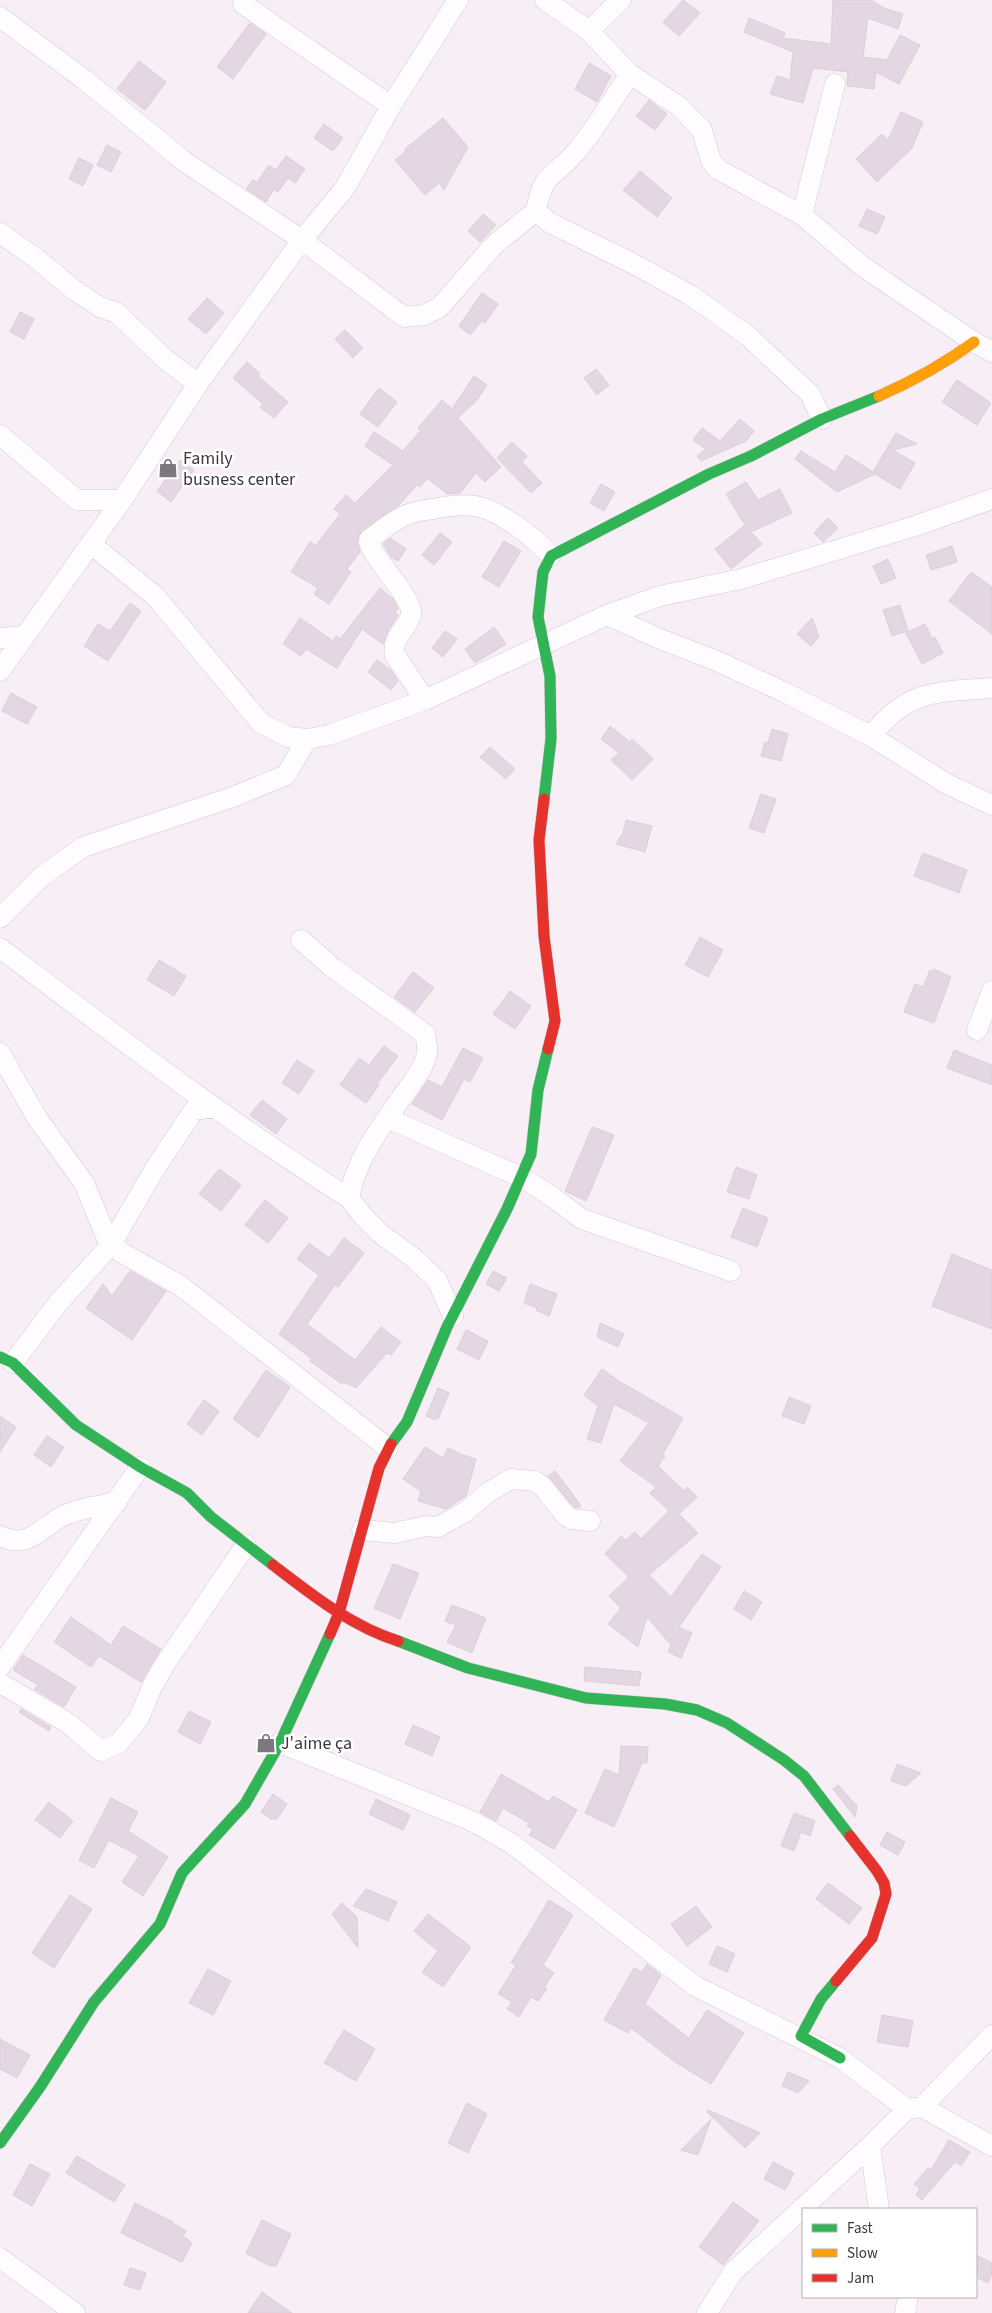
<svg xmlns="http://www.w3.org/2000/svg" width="992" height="2313" viewBox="0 0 992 2313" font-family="'Source Sans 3',sans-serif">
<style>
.building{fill:#e4d6e2;stroke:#d9d1d7}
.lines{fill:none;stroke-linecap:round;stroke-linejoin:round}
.street-casing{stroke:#d3cbd1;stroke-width:21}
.fast-casing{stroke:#d3cbd1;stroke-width:12}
.slow-casing{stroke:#d3cbd1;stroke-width:12}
.jam-casing{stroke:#d3cbd1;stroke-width:12}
.street{stroke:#fefcfe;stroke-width:20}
.fast{stroke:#30b455;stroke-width:11}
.slow{stroke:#ff9f0a;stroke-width:11}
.jam{stroke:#e5322d;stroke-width:11}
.labels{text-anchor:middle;stroke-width:5;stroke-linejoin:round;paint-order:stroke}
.poi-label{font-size:18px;fill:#3e373d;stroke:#fff;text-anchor:start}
</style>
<rect width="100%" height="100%" fill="#f8eef6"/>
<path class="building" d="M683 0 700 13 679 36 663 22Z
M833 0H871L884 8 903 14 898 29 868 18 863 57 887 60 900 35 920 45 899 84 876 72 874 89 847 86 848 72 813 68 803 103 770 94 777 76 790 80 793 52 744 32 749 18 785 33 783 38 831 44Z
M250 23 266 34 233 79 217 67Z
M139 61 166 82 145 110 117 89Z
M589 63 611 76 597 102 575 89Z
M649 100 667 114 655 130 636 116Z
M901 112 923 122 912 148 877 182 856 159 882 134 888 140Z
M443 118 468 147 444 190 439 183 425 195 395 160 406 151 405 149Z
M324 124 343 138 333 151 314 138Z
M107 145 121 152 111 172 97 165Z
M286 156 305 169 295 183 288 178 278 192 274 189 266 202 246 189 253 180 257 182 269 165 276 170Z
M79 158 93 165 83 186 69 179Z
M640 171 672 198 657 217 623 190Z
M867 209 885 217 877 234 859 226Z
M483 214 496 225 480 242 468 231Z
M482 293 498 304 485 323 482 321 470 335 459 326Z
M207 298 224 313 206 334 188 319Z
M20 312 34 319 24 339 10 332Z
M345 330 363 348 353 358 335 339Z
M247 362 260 374 258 376 288 402 274 418 260 407 263 404 233 378Z
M596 369 609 385 597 395 584 378Z
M474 376 487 385 477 400 458 418 501 467 485 482 476 473 460 493 447 494 427 478 420 487 417 485 399 505 361 531 357 542 360 552 347 569 351 572 329 604 314 594 318 588 291 572 310 542 316 545 340 514 334 509 346 495 355 503 393 465 365 446 374 432 403 451 421 430 418 428 442 400 452 409Z
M957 380 991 403 977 425 942 402Z
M379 388 397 402 378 427 360 414Z
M740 419 754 431 746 441 701 461 697 456 706 449 693 440 702 428 720 441Z
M896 433 917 444 893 450 915 463 900 489 875 474 837 492 795 459 801 451 835 472 846 455 873 472Z
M512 442 527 456 522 462 542 483 531 493 497 458Z
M180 460 194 470 171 502 157 491Z
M746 482 758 500 780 489 792 513 751 532 762 544 731 569 715 549 745 525 726 494Z
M601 484 615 492 604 511 590 503Z
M828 518 838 528 823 542 814 533Z
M440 533 452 542 434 565 422 555Z
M390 538 406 549 398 561 391 557 383 544Z
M504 541 521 551 499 587 482 577Z
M952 546 957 562 931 570 926 555Z
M888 559 896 578 881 584 873 566Z
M971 572 992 587V634L949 601Z
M380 588 393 599 398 609 395 612 398 615 388 631 383 644 362 629 337 668 306 649 301 656 283 644 300 618 333 641 336 636 340 639Z
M130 603 141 611 108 661 84 646 98 624 110 631Z
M900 605 908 631 892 636 883 610Z
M812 618 819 637 811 646 797 634Z
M925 624 932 639 935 637 943 653 922 664 906 633Z
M494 627 506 644 475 663 465 649Z
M445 631 457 639 443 657 432 648Z
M377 660 391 670 398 681 391 690 368 672Z
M11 693 37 707 27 724 2 711Z
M610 726 630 742 632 739 653 759 632 780 611 760 619 753 601 739Z
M772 729 788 734 781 761 761 756 765 742 768 743Z
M490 747 515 769 506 779 480 757Z
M761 794 776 799 764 833 749 828Z
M626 820 652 826 645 852 616 844 623 833Z
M923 853 967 870 959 893 914 876Z
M700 937 723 950 708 977 685 965Z
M159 960 186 976 174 996 147 980Z
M934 969 951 977 934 1023 904 1012 915 984 923 987 930 970 933 972Z
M413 972 434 988 415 1012 394 997Z
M510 991 531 1006 515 1029 493 1014Z
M384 1046 398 1056 377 1084 379 1085 366 1103 340 1085 359 1058 369 1065Z
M463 1048 483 1058 470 1082 464 1079 442 1120 412 1104 428 1080 442 1087Z
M954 1050 992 1065V1085L947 1068Z
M297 1060 314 1071 299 1094 282 1083Z
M262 1100 287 1119 276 1134 250 1115Z
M592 1127 614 1135 586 1201 565 1191Z
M736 1167 757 1175 749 1199 727 1192Z
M219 1169 241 1185 221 1211 199 1194Z
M265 1200 288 1218 268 1243 245 1225Z
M743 1208 768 1218 757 1247 731 1237Z
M344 1238 364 1253 338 1287 335 1285 307 1324 355 1360 381 1327 401 1342 391 1355 387 1353 356 1388 344 1382 342 1384 310 1361 312 1359 279 1334 319 1275 297 1259 309 1243 329 1258Z
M952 1254 992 1270V1329L932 1306Z
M130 1271 166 1291 132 1340 86 1308 103 1284 112 1296Z
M493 1271 507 1278 499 1291 486 1284Z
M530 1284 557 1294 549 1316 536 1310 537 1308 524 1303Z
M600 1323 624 1334 618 1347 597 1337Z
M466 1330 488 1341 479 1360 457 1349Z
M602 1369 622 1383 683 1418 663 1454 665 1456 658 1466 684 1491 687 1487 697 1497 679 1514 698 1533 649 1575 671 1597 702 1554 721 1567 679 1627 692 1633 681 1658 668 1652 671 1645 647 1617 638 1647 608 1624 621 1608 609 1596 629 1577 605 1554 621 1536 626 1540 635 1532 641 1539 669 1511 650 1493 656 1487 620 1461 649 1423 614 1404 601 1443 587 1439 598 1406 584 1395Z
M266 1370 290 1387 258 1438 233 1419Z
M438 1388 449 1393 438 1419H433L426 1416Z
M789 1397 811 1406 804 1424 782 1416Z
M204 1400 219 1411 202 1435 187 1424Z
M0 1416 16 1427 0 1452Z
M47 1436 64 1447 51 1467 34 1455Z
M425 1447 443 1458 448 1448 463 1455 476 1459 466 1496 446 1509 418 1501 421 1491 403 1479Z
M555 1471 565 1484 581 1506 578 1508 574 1507 548 1476Z
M393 1564 419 1573 400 1619 374 1608Z
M744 1591 762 1602 751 1620 734 1609Z
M452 1605 486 1618 472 1653 447 1642 456 1625 445 1621Z
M71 1617 111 1645 123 1626 161 1649 141 1682 99 1656 91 1667 54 1642Z
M23 1655 76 1687 64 1707 34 1689 38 1685 13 1670Z
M585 1667 641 1672 639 1686 584 1681Z
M21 1709 51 1727 49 1731 19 1712Z
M189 1711 211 1722 200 1744 178 1732Z
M413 1725 440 1737 432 1756 405 1744Z
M621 1746 648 1747 647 1763H642L614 1827 585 1813 605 1769 619 1775Z
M897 1764 921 1773 906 1786 891 1781Z
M501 1774 549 1802 553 1796 577 1810 554 1849 529 1835 533 1829 527 1826 529 1823 503 1808 496 1821 480 1812Z
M838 1785 857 1806 855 1817 833 1789Z
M273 1794 287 1804 277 1819H271L261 1812Z
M111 1798 138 1812 128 1831 168 1857 143 1896 122 1882 139 1856 109 1840 94 1868 79 1860Z
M376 1799 410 1815 403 1830 369 1814Z
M49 1802 73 1821 60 1838 35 1820Z
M794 1813 815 1821 810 1836 801 1832 794 1851 781 1846Z
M887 1832 905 1842 898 1855 880 1845Z
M828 1883 862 1908 849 1924 816 1899Z
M366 1889 397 1902 388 1921 353 1906Z
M70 1895 92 1909 54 1968 32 1953Z
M549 1900 573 1915 543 1965 554 1973 544 1987 547 1989 538 2001 531 1997 519 2017 507 2009 512 2002 498 1994 516 1965 511 1963Z
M342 1903 357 1917 358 1948 332 1914Z
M696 1906 712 1927 687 1946 671 1924Z
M428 1914 471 1947 443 1987 422 1972 438 1951 414 1931Z
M717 1946 735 1954 727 1972 709 1964Z
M647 1964 661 1975 645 2004 689 2038 707 2010 744 2033 711 2084 675 2062 631 2028 628 2033 604 2020 634 1968 642 1972Z
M208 1969 231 1981 213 2015 189 2003Z
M882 2015 913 2021 908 2047 877 2042Z
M344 2030 375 2049 356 2081 324 2063Z
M0 2039 30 2055 17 2078 0 2069Z
M788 2072 809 2081 798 2093 782 2086Z
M467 2103 487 2114 468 2153 448 2143Z
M708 2110 760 2133 745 2148 707 2112Z
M711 2119 698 2155 681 2150Z
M949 2140 970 2152 961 2166 955 2162 922 2200 916 2195 920 2189 914 2184 928 2168 931 2170Z
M77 2156 125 2185 114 2202 66 2173Z
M773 2162 794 2173 785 2190 764 2179Z
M30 2164 50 2174 32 2206 13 2195Z
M733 2202 759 2221 723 2265 699 2247Z
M135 2203 173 2222 172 2223 186 2231 183 2236 192 2243 182 2262 121 2233Z
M262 2220 291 2234 276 2266H270L246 2253Z
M976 2255 992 2263V2274L988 2283 976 2277Z
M130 2268 146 2273 140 2290 124 2285Z
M262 2292 292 2313H248Z"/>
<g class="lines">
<defs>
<path id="street" d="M545 0 589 31 630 74 680 107 702 130 711 161 719 170 802 215 862 266 974 342 992 352
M243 4 391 106
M0 17 85 80 185 162 302 240 404 317 424 315 440 307 494 245 536 211
M589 31 621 0
M630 74C612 100 596 129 575 153 553 179 543 171 536 211L550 223 630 262 692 296 748 336 810 394 822 419
M802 215 835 84
M0 233 37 259 73 289 100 307 117 313 165 359 198 384
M0 435 77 500H122
M91 544 155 596 261 723 288 737 307 739 329 735 425 700 607 615 660 596 741 579 915 526 992 499
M607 615 660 639 717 661 784 692 871 736 947 784 992 805
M0 638 24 636
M0 671 122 500 198 384 302 240 345 188 391 106 458 0
M425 700 395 655C390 636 414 624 411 610 407 591 368 553 369 540 380 531 391 522 404 516 412 512 424 510 433 509 448 506 461 504 475 506 500 510 535 538 551 556
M871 736C908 689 937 692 992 688
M0 918 41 877 83 847 233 797 286 775 307 739
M301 940 333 968 425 1034C426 1040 428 1047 427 1053 424 1070 409 1086 400 1100 379 1129 355 1162 349 1198L362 1215 381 1234 415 1259 437 1280 453 1316
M0 948C114 1034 228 1122 349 1198
M977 1030 992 991
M0 1053 37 1118 84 1183 110 1246 156 1167 194 1110 214 1107
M387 1118 523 1178 554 1198 582 1219 731 1271
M13 1363 58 1303 110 1246 181 1286 388 1448
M362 1530 395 1533 426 1526 438 1527 465 1512 489 1492 511 1479 535 1481 543 1487 566 1516 572 1519 590 1521
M0 1536C29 1550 39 1528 63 1516 78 1508 100 1506 117 1502
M0 1667 140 1467
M0 1683 68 1723 101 1751 119 1743 139 1718 152 1687 165 1664 246 1545
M280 1743 472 1821 511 1843 695 1986 840 2058 907 2109 922 2107 992 2146
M922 2107 992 2035
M870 2146 879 2209
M0 2258 75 2313
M707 2313 733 2272 870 2146 907 2109
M905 2313 908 2297"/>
<path id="fast" d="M544 799 551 739 550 676 538 617 543 572 551 556 709 474 751 456 822 419 879 396
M0 1357 13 1363 76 1425 140 1467 187 1493 211 1517 273 1565
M391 1444 407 1422 447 1327 507 1209 531 1154 538 1090 548 1049
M398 1641 468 1668 586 1698 665 1704 697 1710 727 1723 784 1760 804 1776 850 1836
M836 1981 821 1999 801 2036 840 2058
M0 2143 40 2087 94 2002 160 1924 182 1873 245 1804 280 1743 330 1634"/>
<path id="slow" d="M879 396C913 381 944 364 974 342"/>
<path id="jam" d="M544 799 539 840 544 936 555 1021 548 1049
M273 1565C312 1595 351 1626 398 1641
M330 1634 339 1613 379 1468 391 1444
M836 1981 872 1938 886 1894 884 1883 877 1871 850 1836"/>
</defs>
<use href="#street" class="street-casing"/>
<use href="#fast" class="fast-casing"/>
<use href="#slow" class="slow-casing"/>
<use href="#jam" class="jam-casing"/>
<use href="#street" class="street"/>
<use href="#fast" class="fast"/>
<use href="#slow" class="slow"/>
<use href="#jam" class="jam"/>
</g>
<defs>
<symbol id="shop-bare" viewBox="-9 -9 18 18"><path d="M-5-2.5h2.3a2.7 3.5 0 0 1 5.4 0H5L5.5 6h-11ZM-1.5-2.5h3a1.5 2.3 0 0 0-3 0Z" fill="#7f777e" stroke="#fff" stroke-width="2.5" paint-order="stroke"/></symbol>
</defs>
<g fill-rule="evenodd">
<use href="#shop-bare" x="154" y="454" width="28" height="28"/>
<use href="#shop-bare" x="252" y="1729" width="28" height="28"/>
</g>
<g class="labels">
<g class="poi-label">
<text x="183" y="464">Family<tspan x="183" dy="21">busness center</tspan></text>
<text x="281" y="1749">J'aime ça</text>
</g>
</g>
<rect x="802" y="2208" width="175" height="90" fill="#ffffff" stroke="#b2afb1"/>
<rect x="812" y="2224" width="25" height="8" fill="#30b455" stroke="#b2afb1"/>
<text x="847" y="2233" font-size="15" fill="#3e373d">Fast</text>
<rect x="812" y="2249" width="25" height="8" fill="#ff9f0a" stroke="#b2afb1"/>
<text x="847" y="2258" font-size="15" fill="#3e373d">Slow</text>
<rect x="812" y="2274" width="25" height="8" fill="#e5322d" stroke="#b2afb1"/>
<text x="847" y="2283" font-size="15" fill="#3e373d">Jam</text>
</svg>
